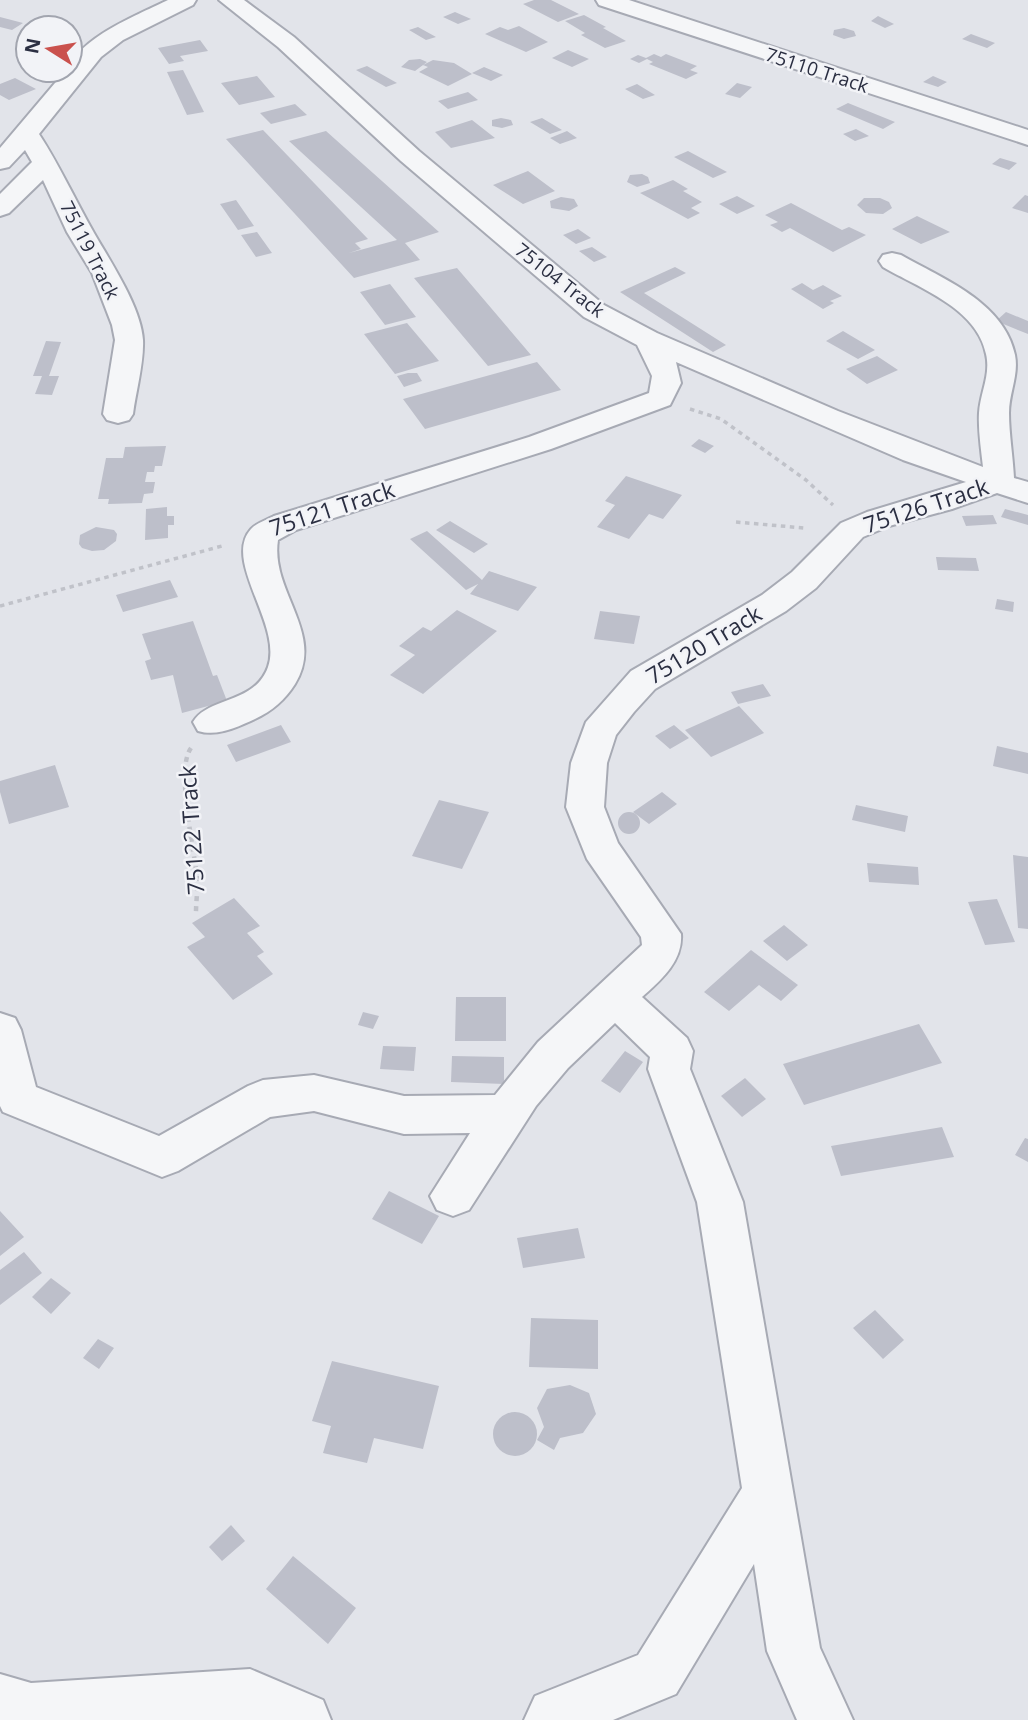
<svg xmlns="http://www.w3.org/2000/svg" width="1028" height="1720" viewBox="0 0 1028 1720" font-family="'Open Sans',sans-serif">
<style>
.building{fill:#bdbfca}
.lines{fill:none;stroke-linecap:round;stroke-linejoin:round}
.street-casing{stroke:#a7aab4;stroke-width:4}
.path-far1{stroke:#c0c2c9;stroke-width:3.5;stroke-dasharray:4.5 4.5;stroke-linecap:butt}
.path{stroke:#c0c2c9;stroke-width:4.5;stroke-dasharray:5 5;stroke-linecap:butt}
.street{fill:#f5f6f8;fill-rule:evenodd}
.labels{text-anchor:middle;stroke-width:5;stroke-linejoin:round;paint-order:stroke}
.far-street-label{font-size:19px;fill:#2b2f42;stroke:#f2f3f7}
.street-label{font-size:23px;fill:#2b2f42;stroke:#f2f3f7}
</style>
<rect width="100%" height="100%" fill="#e2e4ea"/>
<path class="building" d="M534 0H551L579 14 558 22 523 4Z
M455 12 471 19 458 24 443 17Z
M584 15 606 27 603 28 626 41 605 48 581 35 585 33 565 21Z
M878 16 894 24 885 28 871 21Z
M0 17 23 23 12 30 0 27Z
M519 26 548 42 526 52 485 34 500 27 508 30Z
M418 27 436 37 426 40 409 30Z
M844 28 854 31 856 36 844 39 833 35 834 30Z
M971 34 995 43 987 48 962 39Z
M200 40 208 51 180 56 184 61 169 64 158 48Z
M568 50 589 59 572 67 552 58Z
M654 54 661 57 666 54 697 66 690 70 698 73 686 79 649 64 653 62 647 59 639 63 630 59 638 55 646 58Z
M420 59 427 62 415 71 401 67 409 60Z
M433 60 454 63 472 74 448 86 419 72 428 67 423 65Z
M367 66 397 83 386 87 356 70Z
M484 67 503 75 491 81 472 73Z
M183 70 204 112 187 115 167 72Z
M257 76 275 97 239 105 221 83Z
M933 76 947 82 938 87 923 82Z
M15 78 36 89 9 100 0 95V84Z
M737 83 752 87 740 98 725 94Z
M637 84 655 95 643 99 625 89Z
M468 92 478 100 448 109 438 101Z
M848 103 895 122 883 129 836 109Z
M295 104 307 115 271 124 260 113Z
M501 118 511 120 513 125 502 128 492 126V120Z
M542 118 562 130 550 134 530 122Z
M472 120 495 138 451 148 435 132Z
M856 129 869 136 855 141 843 134Z
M263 130 368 239 355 243 361 249 349 253 397 240 289 141 326 131 439 232 405 243 420 260 354 278 226 139Z
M567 131 577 138 560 144 550 138Z
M688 151 727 172 713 178 674 157Z
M1000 158 1017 163 1009 170 992 164Z
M528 171 555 191 523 204 493 185Z
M642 174 648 177 650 183 637 187 627 182 630 175Z
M673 180 688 189 683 191 702 202 691 208 700 213 688 219 640 193Z
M1025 195 1028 196V213L1012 208Z
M737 196 755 206 737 214 719 204Z
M561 197 574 199 578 206 569 211 551 208 550 201Z
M864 198H880L889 202 892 208 883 214 866 213 857 205Z
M236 200 254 226 238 230 220 204Z
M791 203 842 230 849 227 866 235 833 252 790 228 782 232 770 225 778 222 765 215Z
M917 216 950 232 921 244 892 229Z
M578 229 591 238 576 244 563 235Z
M257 232 272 253 256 257 241 235Z
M592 247 607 257 594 262 579 251Z
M675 267 686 273 644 293 726 345 713 352 620 292Z
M457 268 531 355 488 366 414 278Z
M802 283 813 290 823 285 842 296 830 301 834 303 823 309 791 289Z
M390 284 416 317 385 325 360 292Z
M1006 312 1028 321V334L996 321Z
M407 323 439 361 395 374 364 334Z
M843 331 875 350 858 359 826 341Z
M46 341 61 342 49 376H59L52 395 35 394 42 376H33Z
M877 356 898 370 867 384 846 369Z
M537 362 561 390 425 429 403 399Z
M408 373H417L422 381 404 387 397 376Z
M699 439 714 446 705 453 691 446Z
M166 446 162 466H155L154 472H147L145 482H155L153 493 144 494 142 503 108 504 109 499H98L106 458H123L125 447Z
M626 476 682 495 663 519 649 514 629 539 597 527 615 505 605 501Z
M167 507V516H174V525H168V538L145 540 146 509Z
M1005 509 1028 515V525L1001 517Z
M993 515 997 524 966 526 962 516Z
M450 521 488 544 474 553 436 530Z
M96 527 114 530 117 534 116 541 104 550 92 551 82 548 79 544 80 535Z
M427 531 482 580 489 571 537 587 518 611 470 594 478 584 466 590 410 539Z
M936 557 976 558 979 571 938 570Z
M170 580 178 597 123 612 116 595Z
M997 599 1014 602 1013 612 995 609Z
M457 610 497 631 423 694 390 675 415 655 399 646 423 627 431 631Z
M600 611 640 616 634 644 594 639Z
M193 621 213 676 217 675 227 701 182 713 173 675 151 680 145 661 151 659 142 634Z
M763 684 771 696 738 704 731 692Z
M739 706 764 733 711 757 685 730Z
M281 725 291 742 236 762 227 745Z
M674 725 689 738 670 749 655 736Z
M997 746 1028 753V774L993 766Z
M55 765 69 807 9 824 0 792V781Z
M662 792 677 804 649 824 633 812Z
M439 800 489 812 462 869 412 856Z
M856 805 908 816 905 832 852 820Z
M618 823a11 11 0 1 1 22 0a11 11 0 1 1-22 0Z
M1013 855 1028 857V929L1018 928Z
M867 863 918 867 919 885 869 882Z
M234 898 260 926 247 933 264 952 257 956 273 974 233 1000 187 947 205 937 192 923Z
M997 899 1015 942 985 945 968 902Z
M784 925 808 945 787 961 763 941Z
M751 950 798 985 781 1001 759 985 729 1011 704 992Z
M456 997H506V1041H455Z
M363 1012 379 1016 373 1029 358 1025Z
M919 1024 942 1063 804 1105 783 1064Z
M383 1046 416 1047 414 1071 380 1069Z
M625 1051 643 1062 620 1093 601 1081Z
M452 1056 504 1057V1084L451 1082Z
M745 1078 766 1099 742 1117 721 1096Z
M942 1127 954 1157 841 1176 831 1146Z
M1025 1138 1028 1139V1162L1015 1155Z
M389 1191 439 1216 422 1244 372 1219Z
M0 1211 24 1237 0 1256Z
M578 1228 585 1258 523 1268 517 1238Z
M24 1252 42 1273 0 1305V1270Z
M51 1278 71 1293 51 1314 32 1297Z
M875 1310 904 1340 883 1359 853 1328Z
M531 1318 598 1320V1369L529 1367Z
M98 1339 114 1348 99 1369 83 1358Z
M332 1361 439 1386 423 1449 374 1438 367 1463 323 1453 331 1426 312 1421Z
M570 1385 589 1393 596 1414 583 1433 560 1438 554 1450 537 1440 544 1427 537 1408 547 1389Z
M493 1434a22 22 0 1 1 44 0a22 22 0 1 1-44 0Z
M231 1525 245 1541 222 1561 209 1547Z
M293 1556 356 1608 328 1644 266 1589Z"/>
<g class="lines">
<defs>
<path id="street" d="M168 0H196L193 5 123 40 101 57 39 134C60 166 75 200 94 233 110 261 141 307 143 340 144 363 136 391 133 414L129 420 118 423 107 420 103 414 115 340 112 325 92 273 67 232 43 180 9 213 0 216V194L32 162 25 150 9 167 0 169V148L66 70H70C75 39 142 13 168 0Z
M219 0H244L294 37 419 151 604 305 657 333 838 411 983 467C981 449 978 430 979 413 980 393 991 375 986 354 977 308 919 288 883 267L879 261 883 255 892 253 901 255C943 279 1004 302 1015 355 1019 375 1009 393 1009 413 1009 434 1013 456 1014 478L1028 482V503L997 493 952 509 889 526 863 537 816 588 786 611 655 689 634 712 616 735 607 763 604 807 618 843 681 934C683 961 661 980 642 997L687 1038 693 1051 690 1069 743 1202 820 1648 853 1720H797L767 1651 754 1564 676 1694 613 1720H524L535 1696 638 1655 742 1488 697 1202 648 1069 650 1057 615 1023 568 1068 536 1106 469 1210 453 1216 437 1210 430 1196 470 1133 404 1134 314 1111 270 1117 178 1171 162 1177 3 1112 0 1106V1013L15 1018 21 1030 36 1087 159 1136 248 1086 263 1080 314 1075 404 1096 495 1095 538 1042 642 945 641 937 587 859 566 807 571 763 586 722 631 671 762 595 792 572 841 523 867 512 966 482 903 460 676 362 681 383 670 405 551 449 296 530 278 540C270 592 326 633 295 684 285 700 272 711 255 719 237 727 218 737 198 731L193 722C208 697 255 704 268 667 283 625 222 561 251 529 256 523 267 520 274 516L529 437 649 393 652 376 637 345 584 317 401 161 278 47Z
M596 0H629L1028 130V145L599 5Z
M250 1669 323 1700 331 1720H0V1674L31 1683Z"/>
</defs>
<use href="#street" class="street-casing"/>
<path class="path-far1" d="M690 409 721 419 806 480 833 505
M736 522 804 528
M0 606 222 546"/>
<path class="path" d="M191 748C175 770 195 850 197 879 198 890 196 901 196 912"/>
<use href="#street" class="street"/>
</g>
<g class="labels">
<g class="far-street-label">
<text transform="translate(817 70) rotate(18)" y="7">75110 Track</text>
<text transform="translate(90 250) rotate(63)" y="7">75119 Track</text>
<text transform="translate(560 280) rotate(38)" y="7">75104 Track</text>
</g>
<g class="street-label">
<text transform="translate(926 506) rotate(-18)" y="8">75126 Track</text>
<text transform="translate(332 509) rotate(-18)" y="8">75121 Track</text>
<text transform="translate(704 645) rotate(-31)" y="8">75120 Track</text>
<text transform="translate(192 830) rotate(-94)" y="8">75122 Track</text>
</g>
</g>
<g transform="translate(49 49) rotate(281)"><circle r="33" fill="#f2f3f7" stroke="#a2a5af" stroke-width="2"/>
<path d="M0-5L12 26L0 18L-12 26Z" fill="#ca514d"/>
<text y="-10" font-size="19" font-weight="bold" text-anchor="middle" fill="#2b2f42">N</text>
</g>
</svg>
